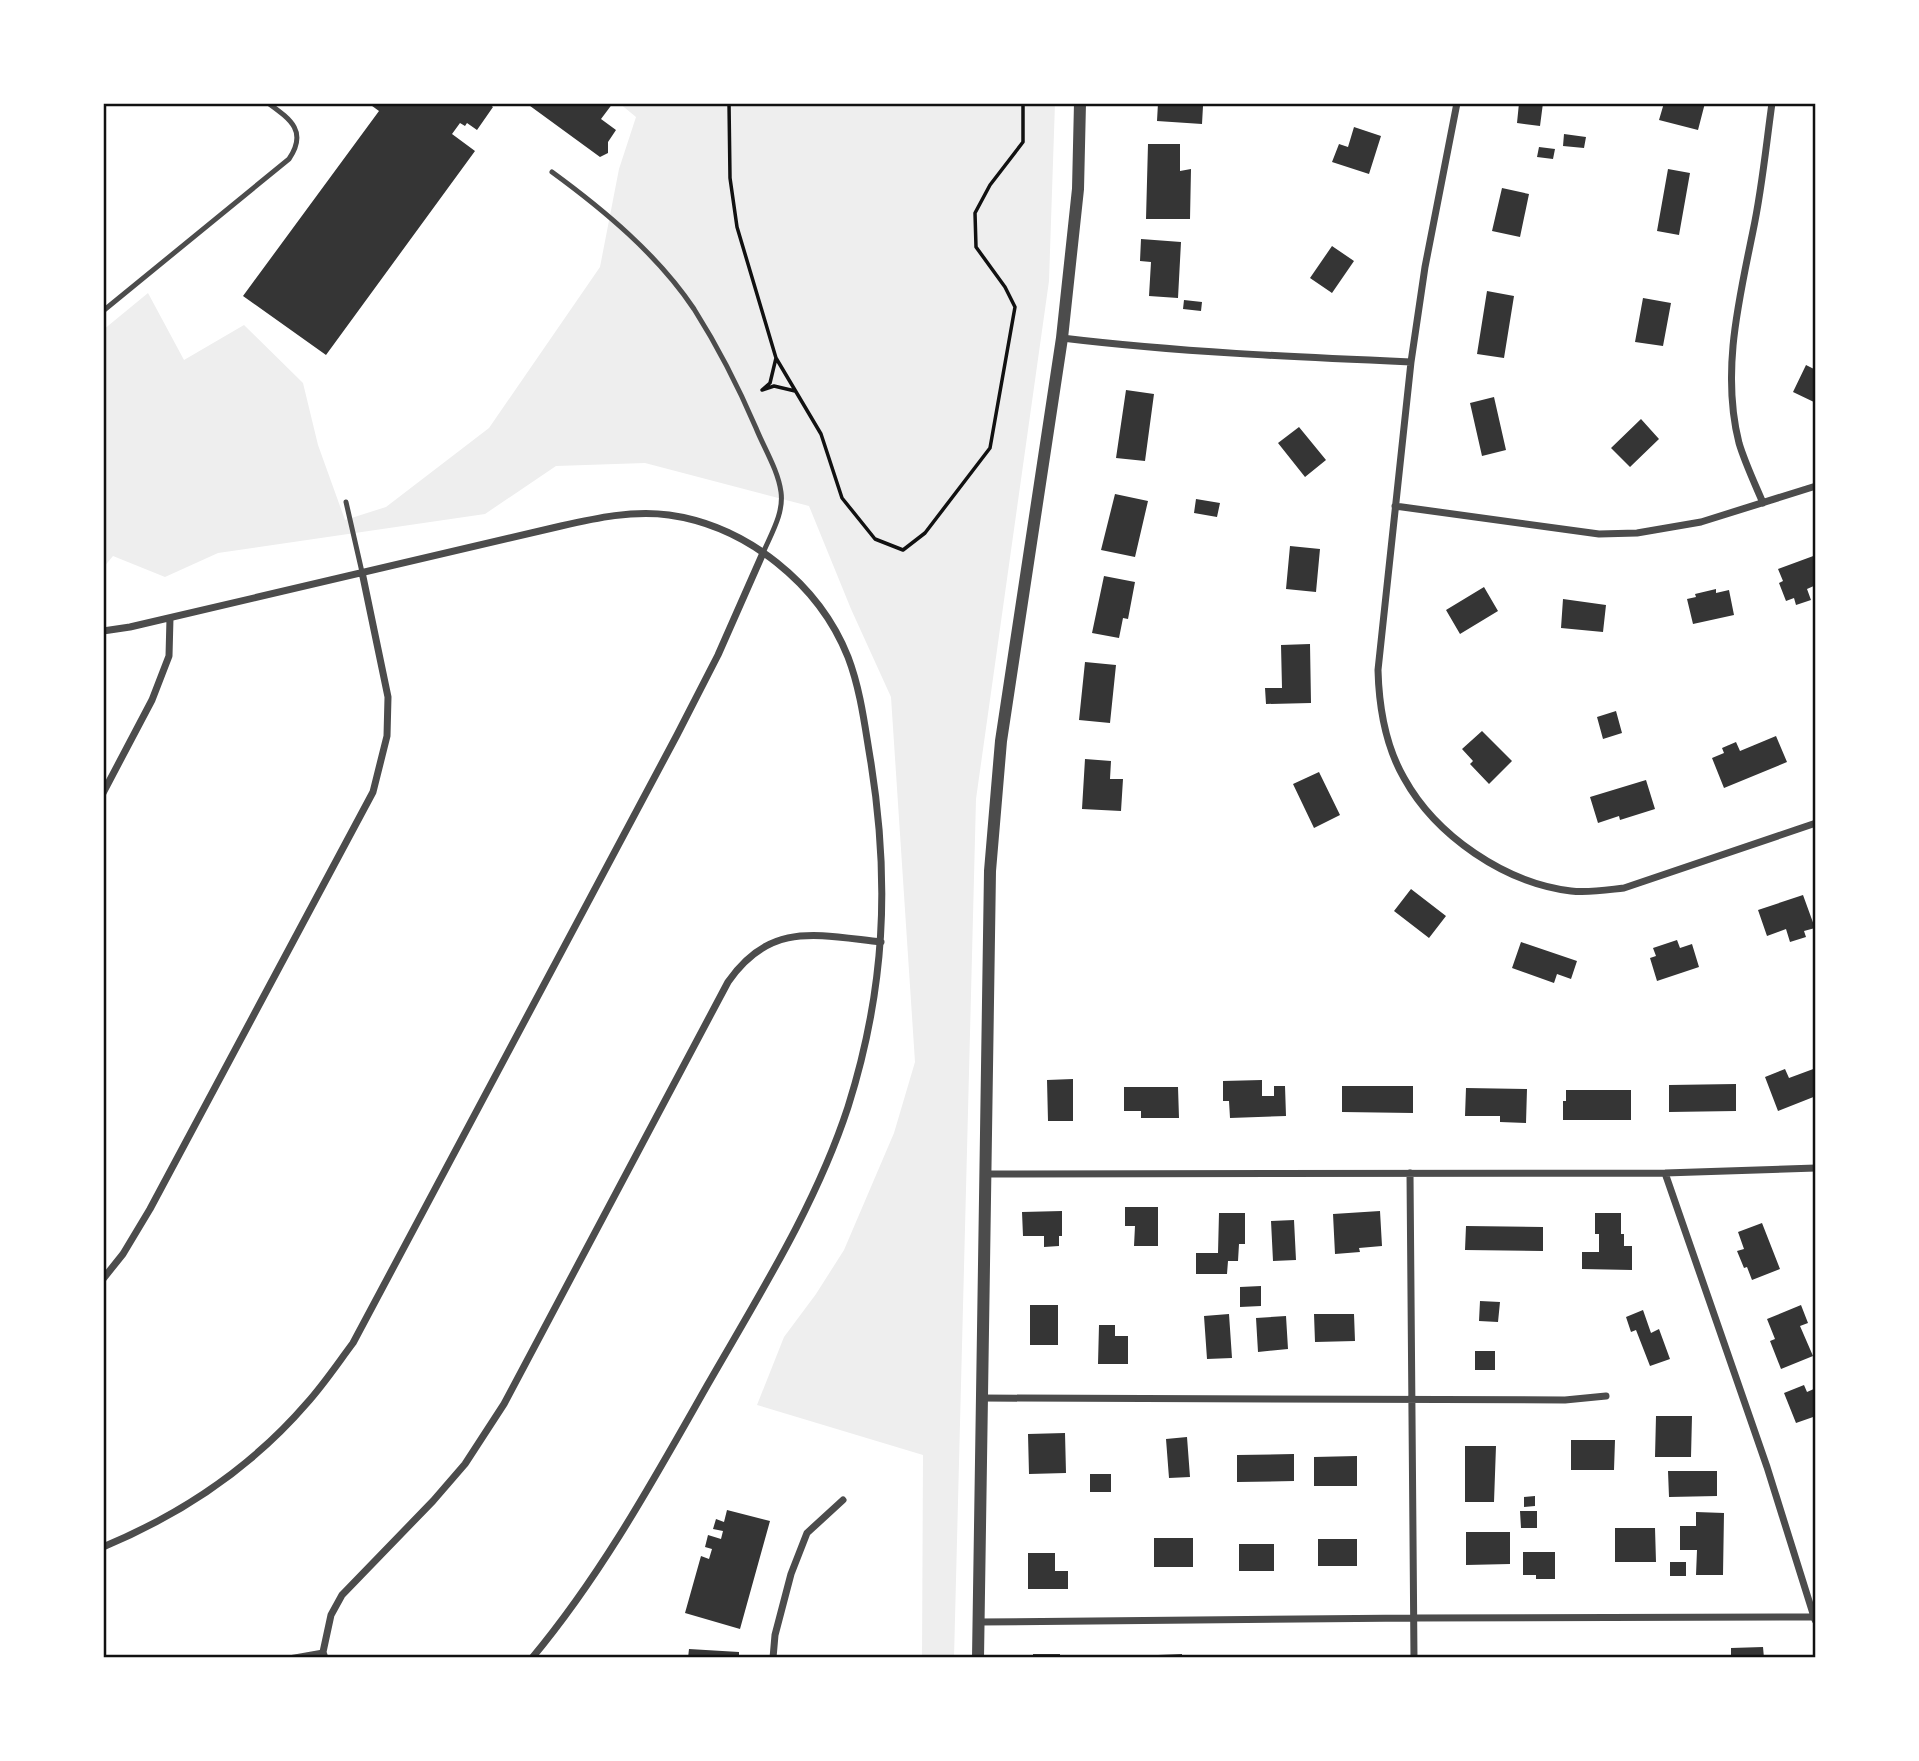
<svg xmlns="http://www.w3.org/2000/svg" width="1919" height="1761" viewBox="0 0 1919 1761" font-family="Raleway,sans-serif">
<style>
.green{fill:#eee}
.building{fill:#353535}
.lines{fill:none;stroke-linecap:round;stroke-linejoin:round}
.path{stroke:#111;stroke-width:3.5}
.service{stroke:#4c4c4c;stroke-width:5}
.minor{stroke:#4c4c4c;stroke-width:7}
.tertiary{stroke:#4c4c4c;stroke-width:12}
.neatline{fill:none;stroke:#111;stroke-width:2.5}
</style>
<rect width="100%" height="100%" fill="#fff"/>
<path class="green" d="M619 103H1055L1049 281 976 799 954 1658H922L923 1455 757 1405 784 1337 816 1294 844 1250 894 1133 915 1062 891 697 851 609 809 506 645 463 556 466 485 514 218 553 165 577 113 556 103 568V330L148 293 184 360 244 325 303 383 318 445 345 520 386 507 489 428 600 267 619 169 636 117Z"/>
<path class="building" d="M368 103H488L493 107 477 130 467 123 465 126 460 123 452 134 475 151 326 355 243 296 379 111Z
M526 103H613L601 119 616 130 608 142V153L600 157Z
M1158 103 1203 106 1202 124 1157 121Z
M1519 103H1543L1540 126 1517 123Z
M1664 103H1705L1698 130 1659 120Z
M1354 127 1381 136 1369 174 1332 162 1339 144 1348 147Z
M1564 134 1586 137 1584 148 1563 146Z
M1148 144H1180V171L1191 169 1190 219H1146Z
M1539 147 1555 149 1553 159 1537 157Z
M1668 169 1690 173 1679 235 1657 231Z
M1502 188 1529 194 1520 237 1492 231Z
M1141 239 1181 242 1178 298 1149 296 1151 262 1140 261Z
M1332 246 1354 261 1332 293 1310 278Z
M1487 291 1514 296 1504 358 1477 354Z
M1643 298 1671 303 1663 346 1635 342Z
M1184 300 1202 302 1201 311 1183 309Z
M1806 365 1816 370V403L1793 392Z
M1126 390 1154 394 1145 461 1116 458Z
M1494 397 1506 450 1482 456 1470 403Z
M1641 419 1659 439 1630 467 1611 448Z
M1299 427 1326 460 1305 477 1278 443Z
M1115 494 1148 501 1135 557 1101 550Z
M1196 499 1220 503 1217 517 1194 513Z
M1290 546 1320 549 1316 592 1286 589Z
M1816 555V585L1807 589 1811 600 1796 605 1794 598 1786 601 1779 583 1783 581 1778 569Z
M1104 576 1135 582 1128 619 1123 618 1119 638 1092 633Z
M1484 587 1498 611 1460 634 1446 610Z
M1716 589V593L1729 590 1734 615 1693 624 1687 599 1696 597 1695 594Z
M1563 599 1606 605 1603 632 1561 628Z
M1310 644 1311 703 1266 704 1265 688H1282L1281 645Z
M1085 662 1116 665 1110 723 1079 720Z
M1616 711 1622 733 1603 739 1597 717Z
M1482 731 1512 761 1489 784 1470 764 1473 761 1462 749Z
M1776 736 1787 762 1724 788 1712 758 1724 753 1722 748 1736 742 1740 751Z
M1085 759 1111 761 1110 779H1123L1121 811 1082 809Z
M1319 772 1340 815 1314 828 1293 784Z
M1646 780 1655 809 1620 820 1619 816 1598 823 1590 797Z
M1411 889 1446 916 1429 938 1394 911Z
M1803 895 1815 928 1804 931 1806 937 1790 942 1786 929 1767 936 1758 910Z
M1677 940 1680 948 1692 944 1699 967 1657 981 1650 958 1656 956 1653 948Z
M1521 942 1577 961 1571 979 1557 974 1554 983 1512 968Z
M1816 1068V1096L1778 1111 1765 1077 1785 1069 1789 1078Z
M1073 1079V1121H1048L1047 1080Z
M1262 1080V1096H1274V1086H1285L1286 1116 1230 1118 1229 1101H1223V1081Z
M1736 1084V1111L1669 1112V1085Z
M1342 1086H1413V1113L1342 1112Z
M1124 1087H1178L1179 1118H1141V1111H1124Z
M1466 1088 1527 1089 1526 1123 1500 1122V1116H1465Z
M1566 1090H1631V1120H1563V1101H1566Z
M1125 1207H1158V1246H1134L1135 1226H1125Z
M1062 1211V1236H1059V1246L1044 1247V1236H1023L1022 1212Z
M1380 1211 1382 1246 1359 1248 1360 1252 1335 1254 1333 1214Z
M1219 1213H1245V1244H1239L1238 1261H1228L1227 1274H1196V1253H1218Z
M1595 1213H1621V1234H1624V1246H1632V1270L1582 1269V1252H1599V1234H1595Z
M1294 1220 1296 1260 1273 1261 1271 1221Z
M1762 1223 1780 1269 1752 1280 1747 1267 1744 1268 1737 1251 1744 1249 1738 1232Z
M1466 1226 1543 1227V1251L1465 1250Z
M1261 1286V1306L1240 1307V1287Z
M1480 1301 1500 1302 1498 1322 1479 1321Z
M1030 1305H1058V1345H1030Z
M1801 1305 1808 1323 1800 1326 1813 1356 1781 1369 1770 1341 1775 1339 1767 1319Z
M1643 1310 1651 1333 1659 1329 1670 1359 1650 1366 1636 1330 1631 1332 1626 1317Z
M1229 1314 1232 1358 1207 1359 1204 1316Z
M1314 1314H1354L1355 1341 1315 1342Z
M1286 1316 1288 1349 1258 1352 1256 1318Z
M1099 1325H1115V1336H1128V1364H1098Z
M1475 1351H1495V1370H1475Z
M1804 1385 1807 1392 1816 1388V1416L1796 1423 1784 1393Z
M1656 1416H1692L1691 1457H1655Z
M1065 1433 1066 1473 1029 1474 1028 1434Z
M1187 1437 1190 1477 1169 1478 1166 1439Z
M1571 1440H1615L1614 1470H1571Z
M1465 1446H1496L1494 1502H1465Z
M1294 1454V1481L1237 1482V1455Z
M1357 1456V1486H1314V1457Z
M1668 1471H1717V1496L1669 1497Z
M1090 1474H1111V1492H1090Z
M1535 1496V1506L1524 1507V1497Z
M727 1510 770 1521 740 1629 685 1613 701 1556 709 1559 712 1549 705 1547 708 1535 721 1539 723 1531 713 1529 716 1519 724 1522Z
M1520 1511H1537V1528H1521Z
M1696 1512 1724 1513 1723 1575H1696L1697 1550H1680V1526H1696Z
M1615 1528H1655L1656 1562H1615Z
M1466 1532H1510V1564L1466 1565Z
M1154 1538H1193V1567H1154Z
M1318 1539H1357V1566H1318Z
M1239 1544H1274V1571H1239Z
M1523 1552H1555V1579H1536V1575H1523Z
M1028 1553H1055V1571H1068V1589H1028Z
M1670 1562H1686V1576H1670Z
M1763 1647 1764 1658H1731V1648Z
M689 1649 739 1652V1658H688Z
M1033 1654H1060V1658H1033Z
M1182 1654V1658H1158V1655Z"/>
<g class="lines">
<path class="path" d="M729 103 730 178 737 227 776 358
M795 391 774 386 762 390 770 383 776 358 821 434 842 498 875 539 903 550 925 533 990 448 1015 307 1005 287 976 247 975 213 990 185 1023 142V103"/>
<path class="service" d="M552 172C604 210 658 255 694 309 718 347 738 386 756 428 764 448 778 470 781 492 784 513 771 534 763 553
M103 311 289 159C308 131 290 119 268 103
M346 502 362 572
M289 1658 323 1652"/>
<path class="minor" d="M1457 103 1425 267 1411 362 1378 670C1379 708 1385 745 1404 778 1436 836 1505 883 1571 891 1589 893 1606 890 1624 888L1816 823
M1062 338C1178 352 1294 357 1411 362
M1763 503C1755 484 1745 463 1739 443 1721 372 1739 300 1753 231 1762 189 1766 146 1772 103
M1395 506 1599 534 1637 533 1701 522 1816 486
M103 631 130 627 561 526C596 518 633 510 669 515 747 526 819 584 848 657 861 691 865 728 871 763 890 883 885 990 848 1107 816 1205 759 1295 708 1384 654 1479 602 1574 532 1658
M103 793 152 700 169 656 170 618
M1410 1173 1414 1658
M1665 1173 1767 1467 1815 1620
M986 1174 1665 1173 1816 1168
M103 1279 123 1254 150 1209 373 792 387 736 388 697 362 572
M981 1398 1565 1400 1606 1396
M103 1547C182 1514 251 1468 307 1403 324 1384 338 1363 353 1343L677 735 718 655 763 553
M978 1622 1414 1618 1814 1617
M325 1658 323 1652 331 1615 342 1595 433 1501 465 1464 504 1404 728 982C770 921 817 935 881 942
M773 1658 775 1635 791 1574 807 1533 843 1500"/>
<path class="tertiary" d="M978 1658 990 871 1001 741 1062 338 1078 189 1080 103"/>
</g>
<rect width="1919" height="1761" fill="none" stroke="#ffffff" stroke-width="210"/>
<rect x="105" y="105" width="1709" height="1551" class="neatline"/>
</svg>
